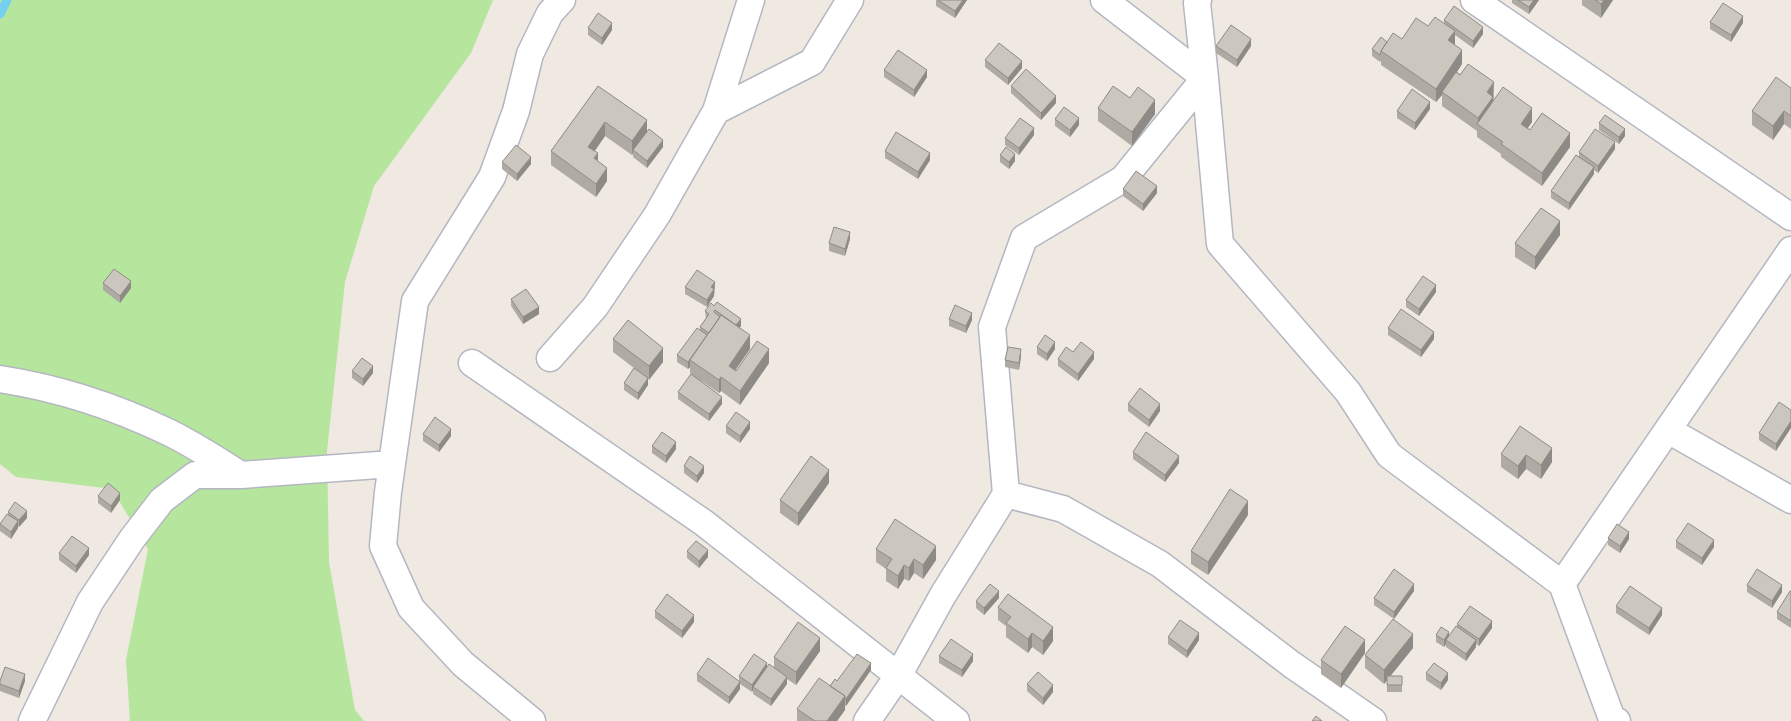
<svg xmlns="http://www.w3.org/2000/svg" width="1791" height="721" viewBox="0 0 1791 721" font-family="'Sofia Sans Condensed',sans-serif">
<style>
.grass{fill:#b6e59e}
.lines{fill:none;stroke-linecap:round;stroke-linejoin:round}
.stream{stroke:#75cff0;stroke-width:9}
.minor-casing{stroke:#b4b7c1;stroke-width:29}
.minor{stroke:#fff;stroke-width:26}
.wall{fill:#afaba4}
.shaded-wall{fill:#8e8b86}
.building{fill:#cbc7bf;stroke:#8e8b86}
</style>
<rect width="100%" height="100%" fill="#efe9e1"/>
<path class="grass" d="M0 0H493L471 53 374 186 345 282 327 451 329 562 355 710 364 721H130L126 660 148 549 112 489 16 477 0 464Z"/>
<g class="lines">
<path class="stream" d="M0 14 7 0"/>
<defs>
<path id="minor" d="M1104 0 1205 78 1220 244 1348 392 1389 455 1562 584 1612 719 1617 721
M1474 0 1791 217
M716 111 812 62 850 0
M550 358 595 307 657 215 716 111 751 0
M472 363 704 523 956 721
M0 379C59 388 114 406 168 432 193 444 217 460 241 475
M1668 430 1791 500
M1006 494 1063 509 1160 564 1291 664 1373 721
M1562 584 1791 250
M32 721 90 602 132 539 162 500 195 475H241L392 464
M532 721 463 664 411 608 383 546 388 492 415 301 492 177 516 111 530 54 550 13 562 0
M867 721 898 676 943 595 1006 494 992 327 1024 238 1123 179 1205 78 1197 3 1198 0"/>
</defs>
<use href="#minor" class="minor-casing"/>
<use href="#minor" class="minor"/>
</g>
<path class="wall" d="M936 0H967L955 18 936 6Z
M1512 0H1539L1529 14 1512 3Z
M1582 0H1613L1601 18 1582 5Z
M1444 20 1483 34 1473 48 1455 35V45L1462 64 1457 72 1494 96 1493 101 1532 122 1528 128 1530 130 1570 147 1542 186 1501 157V154L1477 137V131L1442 106V95L1436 102 1381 65V60L1380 62 1372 56V49L1387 42 1402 39 1428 26 1444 23Z
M1710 22 1743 23 1731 42 1710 29Z
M588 28 612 30 602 45 588 35Z
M1216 46H1251L1237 67 1216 53Z
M985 60 1022 68 1008 85 985 67Z
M884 70 927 77 914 97 884 77Z
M598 86 663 147 647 168 633 157V153L632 155 605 136 595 151 598 161 607 181 596 197 551 165V151Z
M1011 86 1056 103 1041 120 1011 93Z
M1791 88V129L1784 124 1773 140 1752 125V111Z
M1130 98 1155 114 1132 146 1098 121V108Z
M1430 109 1415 130 1397 118V111Z
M1055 119 1079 125 1070 137 1055 126Z
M1599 123 1625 136 1619 144 1599 130Z
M1034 135 1019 155 1005 145V138Z
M1615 149 1598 173 1594 170V174L1569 210 1551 198V191L1579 157V152Z
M885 151 930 160 918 179 885 158Z
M1000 155 1015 161 1009 169 1000 162Z
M502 162 531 164 517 181 502 169Z
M1123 189 1157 193 1143 211 1123 196Z
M1560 235 1535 270 1515 257V243Z
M850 239 845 256 829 251V243Z
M715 282 714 296 707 307 685 294V287Z
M103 283 131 288 120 303 103 290Z
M1436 292 1419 316 1406 307V300Z
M511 299 539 314 523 324 511 306Z
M714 306 741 326 739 328 750 349 735 370 769 363 740 405 721 391 719 393 700 380 722 404 709 421 678 399V392L691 374 690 373V367L688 369 677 362V355L700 330V327L706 319 705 311Z
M949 319 972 320 966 333 949 326Z
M1388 328 1434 339 1421 357 1388 335Z
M613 339 663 362 648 380V385L638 400 624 390V383L634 368 613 352Z
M1037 347 1055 349 1047 361 1037 354Z
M1073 352 1094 359 1078 381 1058 366V359Z
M1021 356 1019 370 1005 367V360Z
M352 371 373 373 363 386 352 378Z
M1779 402 1776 451 1759 440V433Z
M1128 404 1160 411 1149 427 1128 411Z
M726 426 750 429 740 443 726 433Z
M1520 426 1552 462 1541 479 1526 469 1518 479 1501 467V454Z
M423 434 451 436 439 452 423 441Z
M652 446 676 449 666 463 652 453Z
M1133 452 1179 463 1165 482 1133 459Z
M684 466 704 473 697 483 684 473Z
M829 483 798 526 780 513V500Z
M98 496 120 500 111 513 98 503Z
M8 512 27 518 19 527 18 526V528L11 539 0 531V524L8 514Z
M1248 515 1208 575 1191 564V551Z
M1608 538 1629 539 1620 553 1608 545Z
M1676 541 1714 547 1702 565 1676 548Z
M876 549 936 560 923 579 914 573 909 581 904 579 898 589 886 581V569L876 562Z
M687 551 708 557 699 568 687 558Z
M59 553 89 555 76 573 59 560Z
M1747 585 1782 592 1772 608 1747 592Z
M1414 591 1394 619 1374 605V598Z
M1791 591V628L1777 619V612Z
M999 598 984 615 976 608V601Z
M1616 606 1662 615 1649 635 1616 613Z
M998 607 1053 641 1043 655 1032 647 1028 653 1006 637V626L998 620Z
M655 611 694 622 682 638 655 618Z
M1457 624 1492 628 1479 646 1476 644V647L1466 661 1446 647V644L1444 647 1436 642V635L1449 636 1457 627Z
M1168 637 1199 640 1187 658 1168 644Z
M1413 648 1390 676H1402V692H1387V680L1384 684 1365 668V655Z
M820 651 796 685 787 679V684L771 706 753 694V690L752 692 740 684V689L729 704 697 681V674L739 681V676L767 666 774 668V657Z
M1365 653 1341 688 1321 674V660Z
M939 656 973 661 962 677 939 663Z
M871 670 846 706 845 705V710L837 721H797V709L830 686 837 681Z
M1426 673 1448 680 1441 690 1426 680Z
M0 681H25L19 698 0 691Z
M1027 684 1053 692 1043 705 1027 691Z"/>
<path class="shaded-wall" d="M963 0H967L955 18V11Z
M1534 0H1539L1529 14V7Z
M1604 0H1613L1601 18V4Z
M1743 16V23L1731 42V35Z
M612 23V30L602 45V38Z
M1483 27V34L1473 48V41Z
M1455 31V44L1448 54V40Z
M1251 39V46L1237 67V60Z
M1462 50V64L1443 93 1442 92V95L1436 102V89Z
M1022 61V68L1008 85V78Z
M927 70V77L914 97V90Z
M1494 82 1493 110 1478 124V118L1487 92Z
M1056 96V103L1041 120V113Z
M1155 100V114L1132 146V132Z
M1430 102V109L1415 130V123Z
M1532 108V122L1521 137V124Z
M1784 111V124L1773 140V126Z
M1079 118V125L1070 137V130Z
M647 120V134L633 150V153L632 155V141Z
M605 122V136L588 160V147Z
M1034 128V135L1019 155V148Z
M1625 129V136L1619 144V137Z
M1570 133V147L1542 186V173Z
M663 140V147L647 168V161Z
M1615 142V149L1598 173V166Z
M598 153V167L594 158Z
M930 153V160L918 179V172Z
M1015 154V161L1009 169V162Z
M531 157V164L517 181V174Z
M1594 167V174L1569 210V203Z
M607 168V181L596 197V184Z
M1157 186V193L1143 211V204Z
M1560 221V235L1535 270V257Z
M850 232V239L845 256V249Z
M131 281V288L120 303V296Z
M715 282 714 296 707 307V300L711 287Z
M1436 285V292L1419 316V309Z
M539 307V314L523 324V317Z
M972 313V320L966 333V326Z
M741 319V326L736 332V325Z
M1434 332V339L1421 357V350Z
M750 335V349L729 379V366Z
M1055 342V349L1047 361V354Z
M663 348V362L649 380V366Z
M769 349V363L740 405V391Z
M1021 349V356L1019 370V363Z
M1094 352V359L1078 381V374Z
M690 360V367L688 369V362Z
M373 366V373L363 386V379Z
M721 377V391L719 393V380Z
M648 378V385L638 400V393Z
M722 397V404L709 421V414Z
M1160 404V411L1149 427V420Z
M1791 421V428L1776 451V444Z
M750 422V429L740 443V436Z
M451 429V436L439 452V445Z
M676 442V449L666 463V456Z
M1552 448V462L1541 479V465Z
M1526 455V469L1518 479V466Z
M1179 456V463L1165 482V475Z
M704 466V473L697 483V476Z
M829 470V483L798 526V513Z
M120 493V500L111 513V506Z
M1248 501V515L1208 575V562Z
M27 511V518L19 527V520Z
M18 521V528L11 539V532Z
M1629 532V539L1620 553V546Z
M1714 540V547L1702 565V558Z
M936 546V560L923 579V565Z
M89 548V555L76 573V566Z
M708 550V557L699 568V561Z
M914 559V573L909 581V568Z
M904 565V579L898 589V576Z
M1414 584V591L1394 619V612Z
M1782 585V592L1772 608V601Z
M999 591V598L984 615V608Z
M1662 608V615L1649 635V628Z
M694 615V622L682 638V631Z
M1492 621V628L1479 646V639Z
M1053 627V641L1043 655V641Z
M1449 632V640H1446V644L1444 647V640Z
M1032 633V647L1028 653V639Z
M1199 633V640L1187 658V651Z
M1413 634V648L1384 684V670Z
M820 638V651L796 685V672Z
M1365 640V653L1341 688V674Z
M1476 640V647L1466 661V654Z
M973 654V661L962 677V670Z
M767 663V670L753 687V690L752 692V685Z
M871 663V670L846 706V699Z
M1448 673V680L1441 690V683Z
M25 674V681L19 698V691Z
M787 677V684L771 706V699Z
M740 682V689L729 704V697Z
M1053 685V692L1043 705V698Z
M845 696V710L837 721H827Z"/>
<path class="building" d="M938 0H963L955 11Z
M1518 0H1534L1529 7Z
M1595 0H1604L1601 4Z
M1723 3 1743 16 1731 35 1710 22Z
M1454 6 1483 27 1473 41 1444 20Z
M598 13 612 23 602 38 588 28Z
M1435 17 1455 31 1448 40 1462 50 1436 89 1381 51 1393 33 1402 39 1416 18 1428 26Z
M1231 25 1251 39 1237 60 1216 46Z
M1381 37 1387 42 1381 51 1380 55 1372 49Z
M999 43 1022 61 1008 78 985 60Z
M898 50 927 70 914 90 884 70Z
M1468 64 1494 82 1487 92 1493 97 1478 118 1442 92 1456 72 1460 75Z
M1026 69 1056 96 1041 113 1011 86Z
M1776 77 1791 88V116L1784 111 1773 126 1752 111Z
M598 86 647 120 632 141 605 122 588 147 598 153 594 158 607 168 596 184 551 151Z
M1113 86 1130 98 1138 87 1155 100 1132 132 1098 108Z
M1503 87 1532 108 1521 124 1530 130 1542 113 1570 133 1542 173 1501 144 1503 142 1477 124Z
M1412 89 1430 102 1415 123 1397 111Z
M1064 107 1079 118 1070 130 1055 119Z
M1605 115 1625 129 1619 137 1599 123Z
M1020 118 1034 128 1019 148 1005 138Z
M649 129 663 140 647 161 633 150Z
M1595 129 1615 142 1598 166 1579 152Z
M896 132 930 153 918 172 885 151Z
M516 145 531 157 517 174 502 162Z
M1006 147 1015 154 1009 162 1000 155Z
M1576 155 1594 167 1569 203 1551 191Z
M1136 171 1157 186 1143 204 1123 189Z
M1541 208 1560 221 1535 257 1515 243Z
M834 227 850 232 845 249 829 243Z
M114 269 131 281 120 296 103 283Z
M697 270 715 282 711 287 714 289 707 300 685 287Z
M1423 276 1436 285 1419 309 1406 300Z
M526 289 539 307 523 317 511 299Z
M717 302 741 319 736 325 715 310 714 312 720 317 709 333 700 327 709 314 705 311 711 303 714 306Z
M955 305 972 313 966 326 949 319Z
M1401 309 1434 332 1421 350 1388 328Z
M721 315 750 335 729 366 736 371 757 341 769 349 740 391 721 377 719 380 690 360Z
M628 320 663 348 649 366 613 339Z
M697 328 707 335 688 362 677 355Z
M1045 335 1055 342 1047 354 1037 347Z
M1081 342 1094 352 1078 374 1058 359 1066 347 1073 352Z
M1008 347 1021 349 1019 363 1005 360Z
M362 358 373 366 363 379 352 371Z
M634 368 648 378 638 393 624 383Z
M691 374 722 397 709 414 678 392Z
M1140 388 1160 404 1149 420 1128 404Z
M1779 402 1791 410V421L1776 444 1759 433Z
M736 412 750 422 740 436 726 426Z
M435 417 451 429 439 445 423 434Z
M1520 426 1552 448 1541 465 1526 455 1518 466 1501 454Z
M662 432 676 442 666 456 652 446Z
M1146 432 1179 456 1165 475 1133 452Z
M690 456 704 466 697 476 684 466Z
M811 456 829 470 798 513 780 500Z
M108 483 120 493 111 506 98 496Z
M1230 489 1248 501 1208 562 1191 551Z
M15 502 27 511 19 520 8 512Z
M7 514 18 521 11 532 0 524Z
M895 519 936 546 923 565 914 559 909 568 904 565 898 576 886 568 892 559 876 549Z
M1688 523 1714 540 1702 558 1676 541Z
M1617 524 1629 532 1620 546 1608 538Z
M72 536 89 548 76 566 59 553Z
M696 541 708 550 699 561 687 551Z
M1394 569 1414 584 1394 612 1374 598Z
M1757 569 1782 585 1772 601 1747 585Z
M990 584 999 591 984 608 976 601Z
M1630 586 1662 608 1649 628 1616 606Z
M1790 591H1791V621L1777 612Z
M667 594 694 615 682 631 655 611Z
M1008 594 1053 627 1043 641 1032 633 1028 639 1006 623 1011 617 998 607Z
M1470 606 1492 621 1479 639 1457 624Z
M1393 619 1413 634 1384 670 1365 655Z
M1180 620 1199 633 1187 651 1168 637Z
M798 622 820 638 796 672 774 657Z
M1345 626 1365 640 1341 674 1321 660Z
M1456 626 1476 640 1466 654 1446 640Z
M1441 627 1449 632 1444 640 1436 635Z
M951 639 973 654 962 670 939 656Z
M754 654 767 663 752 685 739 676Z
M857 654 871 663 846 699 845 698V696L830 686 835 679 837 681Z
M708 658 740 682 729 697 697 674Z
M1434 663 1448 673 1441 683 1426 673Z
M769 664 787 677 771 699 753 687Z
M5 667 25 674 19 691 0 684V681Z
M1038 672 1053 685 1043 698 1027 684Z
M1387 676H1402V685H1387Z
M819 678 845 696 827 721H815L797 709Z
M1316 716 1322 721H1312Z"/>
</svg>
